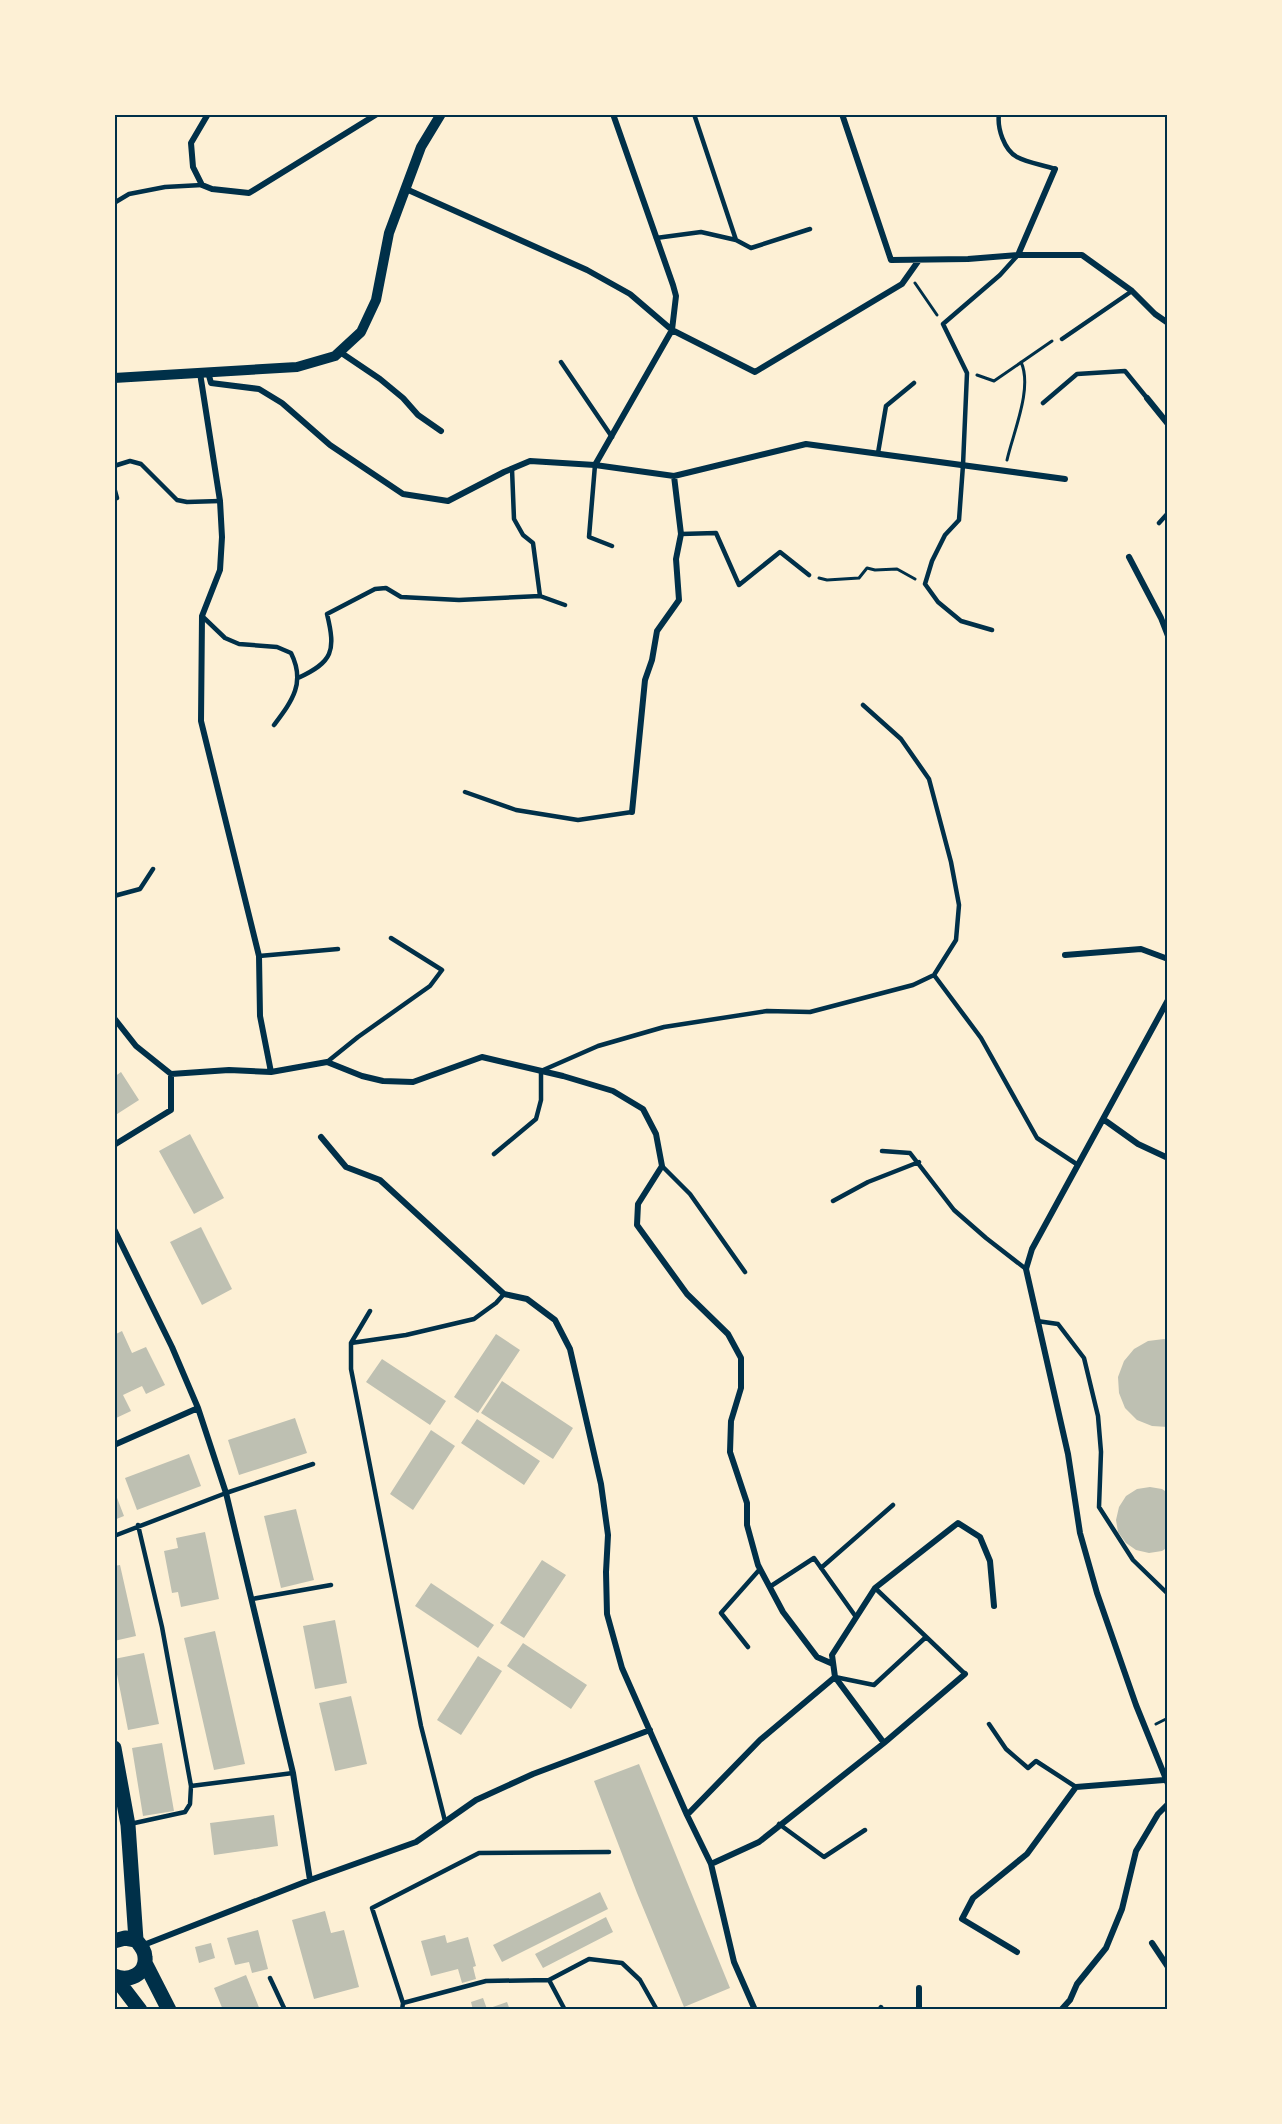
<svg xmlns="http://www.w3.org/2000/svg" width="1282" height="2124" viewBox="0 0 1282 2124" font-family="'Golos Text',sans-serif">
<style>
.building{fill:#bec0b2}
.lines{fill:none;stroke-linecap:round;stroke-linejoin:round}
.path{stroke:#003049;stroke-width:3}
.service{stroke:#003049;stroke-width:4.5}
.minor{stroke:#003049;stroke-width:6}
.tertiary{stroke:#003049;stroke-width:10}
.primary{stroke:#003049;stroke-width:15}
.neatline{fill:none;stroke:#003049;stroke-width:2}
</style>
<rect width="100%" height="100%" fill="#fdf0d5"/>
<path class="building" d="M121 1072 139 1100 114 1116V1077Z
M190 1134 224 1198 194 1214 159 1151Z
M201 1227 232 1289 202 1305 170 1242Z
M122 1331 132 1353 146 1347 165 1385 146 1394 142 1386 123 1395 131 1411 114 1419V1335Z
M496 1334 520 1350 478 1413 454 1397Z
M1164 1339 1168 1340V1427L1152 1426 1137 1420 1125 1408 1119 1393 1118 1377 1124 1361 1134 1349 1148 1341Z
M382 1359 446 1401 430 1425 366 1382Z
M502 1381 573 1428 553 1459 481 1413Z
M295 1418 307 1453 239 1475 228 1440Z
M477 1419 540 1461 524 1485 461 1443Z
M431 1430 455 1446 413 1510 390 1494Z
M189 1454 201 1486 137 1510 125 1478Z
M1150 1487 1162 1489 1168 1493V1547L1162 1551 1149 1553 1136 1550 1126 1543 1118 1532 1116 1520 1119 1507 1126 1496 1137 1489Z
M114 1490 124 1516 114 1520Z
M296 1509 314 1580 281 1588 264 1516Z
M205 1532 219 1599 181 1607 178 1592 172 1593 164 1551 178 1548 176 1538Z
M542 1560 566 1575 524 1638 500 1623Z
M120 1565 136 1636 114 1641V1566Z
M431 1583 494 1625 478 1648 415 1606Z
M335 1620 347 1683 315 1689 303 1626Z
M215 1631 245 1764 214 1770 184 1638Z
M523 1643 587 1685 571 1709 507 1666Z
M144 1653 159 1724 128 1730 114 1659Z
M478 1656 502 1671 461 1735 437 1720Z
M351 1696 367 1764 335 1771 319 1703Z
M162 1743 174 1811 143 1816 132 1748Z
M639 1764 730 1988 684 2007 637 1893 594 1781Z
M274 1815 278 1846 214 1855 210 1823Z
M600 1892 608 1909 502 1962 493 1945Z
M325 1911 331 1933 344 1930 359 1987 314 1999 292 1920Z
M606 1917 613 1932 543 1968 535 1954Z
M258 1930 268 1969 252 1973 249 1962 235 1965 227 1938Z
M445 1935 447 1943 468 1937 476 1966 473 1967 476 1979 462 1983 458 1969 431 1976 421 1941Z
M211 1943 215 1958 199 1963 195 1947Z
M246 1975 260 2010H223L214 1988Z
M483 1998 487 2009 507 2002 510 2010H473L471 2002Z"/>
<g class="lines">
<path class="path" d="M915 283 937 315
M977 375 994 381 1052 341
M1007 460C1013 433 1033 388 1021 362
M819 578 827 580 859 578 867 568 875 570 897 569 915 579
M1156 1724 1168 1718"/>
<path class="service" d="M694 114 736 240
M999 114C997 128 1004 150 1017 157 1028 163 1044 165 1055 169
M114 203 129 194 165 187 202 185
M656 238 701 232 736 240 751 248 810 229
M1062 339 1132 291
M561 362 612 437
M1043 403 1077 374 1125 371 1147 398
M878 453 886 406 914 383
M595 465 589 537 612 546
M114 466 130 461 141 464 177 500 187 502 220 501
M512 469 514 519 523 535 533 543 540 596 565 605
M114 487 117 498
M1159 523 1168 513
M681 534 716 533 739 585 780 552 809 575
M202 616 225 638 239 644 277 647 291 653C306 683 292 701 274 725
M992 630 961 621 938 602 925 584 932 561 945 535 959 520 963 465 967 373 943 324 1000 275 1018 255
M298 678C333 662 336 651 327 614L375 589 386 588 401 597 459 600 540 596
M465 792 516 810 578 820 632 812
M114 896 140 889 153 869
M259 956 338 949
M934 975 981 1038 1037 1138 1078 1165
M327 1062 358 1037 430 986 442 970 391 938
M882 1151 910 1153 954 1210 986 1238 1026 1269
M494 1154 536 1119 541 1100V1071L598 1046 664 1027 767 1011 810 1012 913 985 934 975 956 940 959 905 951 862 929 779 901 739 863 705
M662 1166 690 1194 745 1272
M833 1201 868 1182 919 1162
M370 1311 351 1343V1369L421 1726 445 1821
M1037 1321 1058 1324 1084 1358 1098 1416 1101 1452 1099 1507 1133 1560 1168 1594
M351 1343 406 1335 474 1319 496 1303 504 1294
M114 1536 226 1493 313 1464
M821 1568 893 1505
M771 1586 814 1558 856 1617
M875 1588 965 1674
M252 1599 331 1585
M748 1647 721 1613 760 1569
M835 1677 874 1685 926 1637
M989 1724 1006 1749 1028 1768 1036 1761 1076 1787
M191 1786 293 1773
M130 1824 185 1812 190 1804 191 1786 162 1627 138 1525
M779 1824 824 1857 865 1830
M270 1978 285 2010
M549 1980 565 2010
M403 2003 372 1908 479 1853 609 1852
M402 2010 403 2003 486 1981 549 1980 589 1959 622 1963 640 1980 657 2010
M879 2010 881 2007"/>
<path class="minor" d="M208 114 191 143 193 167 202 185 212 189 249 193 377 114
M613 114 673 285 676 296 672 330 755 372 902 284 919 260
M842 114 891 260 968 259 1018 255H1082L1132 291 1155 314 1168 323
M406 189 587 270 630 294 672 330 595 465 674 476 806 444 1065 479
M1018 255 1055 169
M340 352 380 379 403 398 418 415 441 431
M208 372 211 383 259 389 282 403 330 445 403 494 448 501 504 472 530 461 595 465
M200 373 220 501 222 537 220 570 202 616 201 721 259 956 260 1016 271 1072
M1147 398 1168 424
M1129 557 1161 618 1168 636
M632 812 645 680 652 660 657 631 679 600 676 559 681 534 674 476
M1065 955 1141 949 1168 959
M114 1018 136 1046 171 1074 229 1070 271 1072 327 1062 362 1076 383 1081 413 1082 482 1057 563 1076 613 1091 643 1109 656 1134 662 1166 638 1204 637 1225 687 1294 728 1334 741 1358V1388L731 1421 730 1452 747 1503V1525L758 1565 783 1612 817 1657 833 1664
M1103 1119 1168 1000
M321 1137 346 1167 380 1180 504 1294 527 1299 555 1320 570 1349 601 1484 608 1535 606 1572 607 1614 622 1668 687 1815 711 1864 734 1962 755 2010
M114 1145 171 1110V1074
M1168 1158 1138 1144 1103 1119 1032 1249 1026 1269 1068 1454 1080 1533 1097 1593 1136 1705 1168 1784
M114 1229 172 1347 198 1408 226 1493 293 1773 310 1880
M114 1445 198 1408
M884 1743 965 1674
M687 1815 760 1740 835 1677 832 1655 875 1588 958 1523 980 1537 990 1561 994 1606
M711 1864 759 1842 884 1743 835 1677
M1152 1943 1168 1967
M141 1946 310 1880 416 1842 476 1800 533 1774 650 1730
M1017 1952 962 1919 973 1898 1027 1854 1076 1787 1164 1780
M919 2010V1988
M1061 2010 1070 2000 1077 1984 1106 1948 1122 1909 1136 1851 1158 1814 1168 1804"/>
<path class="tertiary" d="M114 378 297 367 335 356 361 332 376 300 389 233 421 147 441 114"/>
<path class="primary" d="M114 1748 128 1825 136 1940
M114 1941 125 1938 136 1940C140 1945 145 1950 145 1957 147 1975 128 1982 114 1976
M145 1963 169 2010
M114 1976 140 2010"/>
</g>
<rect width="1282" height="2124" fill="none" stroke="#fdf0d5" stroke-width="231"/>
<rect x="116" y="116" width="1050" height="1892" class="neatline"/>
</svg>
